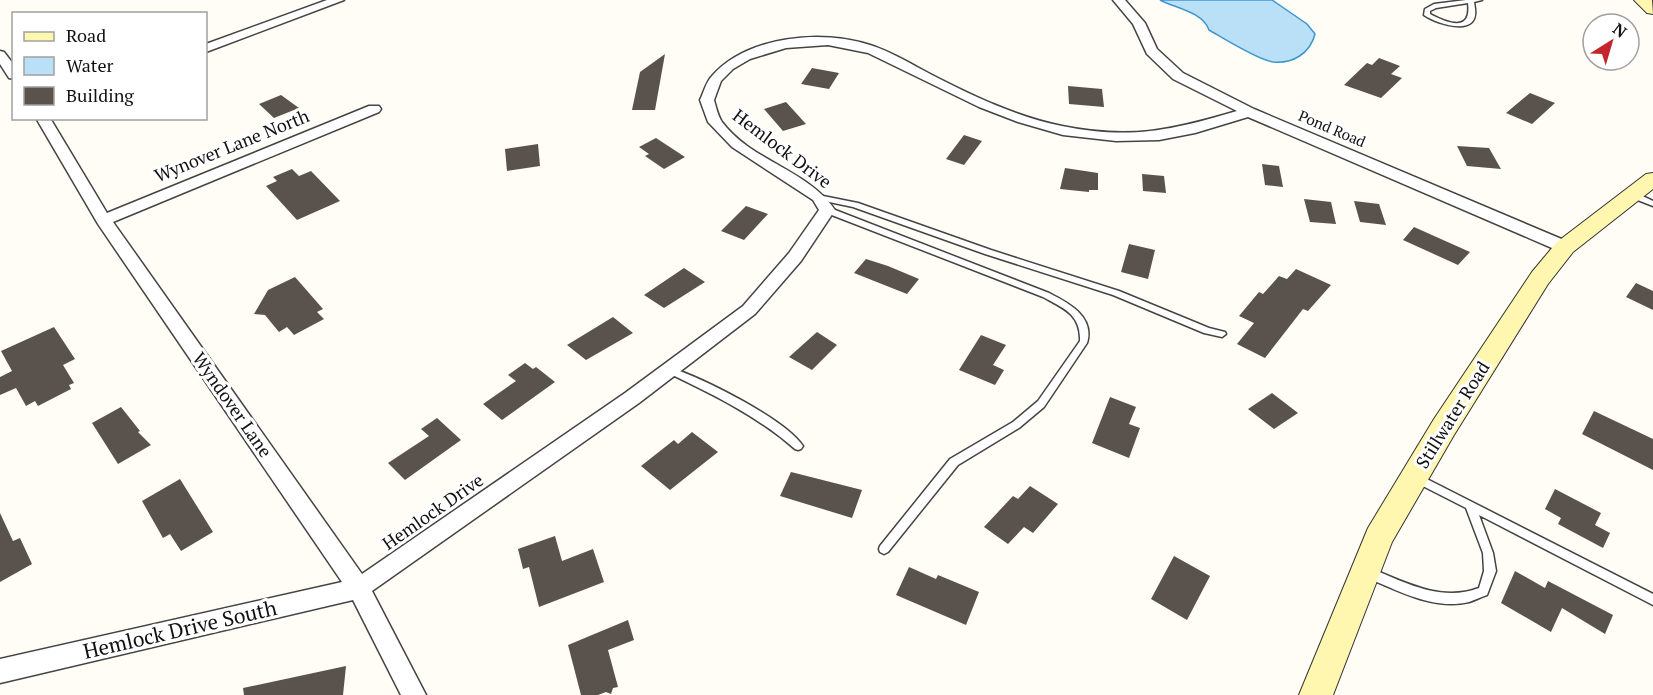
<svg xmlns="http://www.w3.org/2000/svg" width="1653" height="695" viewBox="0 0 1653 695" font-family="'PT Serif',serif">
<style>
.water{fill:#b9e0f7;stroke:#3f96cf;stroke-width:1.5}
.building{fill:#5a524d}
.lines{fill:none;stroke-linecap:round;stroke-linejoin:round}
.service-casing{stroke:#444;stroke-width:3}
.minor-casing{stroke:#444;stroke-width:3}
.secondary-casing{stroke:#333;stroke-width:2}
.service{fill:#fff;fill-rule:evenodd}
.minor{fill:#fff;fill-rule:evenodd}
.secondary{fill:#fff6b0;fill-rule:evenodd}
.labels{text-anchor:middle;stroke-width:6;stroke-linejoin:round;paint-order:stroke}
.far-street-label{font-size:15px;fill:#111;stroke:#fff}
.street-label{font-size:18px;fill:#111;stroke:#fff}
.near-street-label{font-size:21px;fill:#111;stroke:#fff}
</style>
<rect width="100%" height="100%" fill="#fffdf5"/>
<path class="water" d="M1160 0H1272L1307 24 1315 34C1310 54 1292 64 1273 62 1258 60 1223 38 1209 30 1203 12 1175 8 1160 0Z"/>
<path class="building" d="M665 54 655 110H632L640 72Z
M1379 58 1400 66 1391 74 1402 78 1381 98 1344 85 1367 63 1372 65Z
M812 68 839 73 829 89 801 84Z
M1068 86 1102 89 1104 107 1069 104Z
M1530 93 1555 103 1532 124 1506 113Z
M281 95 299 108 274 118 259 104Z
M786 102 806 124 783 131 764 109Z
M964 135 982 141 964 165 946 159Z
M656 138 685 157 664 169 645 156 649 154 639 147Z
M538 144 540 166 507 171 505 149Z
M1457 146 1489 148 1501 169 1467 166Z
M1262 164 1279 166 1283 187 1265 185Z
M1065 168 1098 173V190H1089V192L1060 189Z
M292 169 299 176 311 171 340 201 297 220 266 186 277 181 273 177Z
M1142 174 1164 176 1166 193 1143 191Z
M1304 199 1331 202 1336 224 1310 222Z
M1354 201 1379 204 1386 225 1360 222Z
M746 206 768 214 744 240 721 231Z
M1414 227 1470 252 1458 265 1403 240Z
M1129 244 1155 250 1148 279 1121 272Z
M866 259 888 266 919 279 907 294 854 273Z
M684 268 705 282 664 308 644 295Z
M1296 269 1331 285 1308 311 1303 309 1265 358 1237 344 1254 323 1239 316 1259 292 1263 294 1279 276 1287 279Z
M295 277 323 309 317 312 324 319 294 335 287 327 279 332 265 315 254 314 268 290Z
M1636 283 1653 291V310L1626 297Z
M613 317 633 333 586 360 567 345Z
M54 327 75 359 63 365 74 383 69 385 71 389 38 406 35 401 26 406 16 388 0 395V377L12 371 1 351Z
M817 332 837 345 812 370 789 357Z
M981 335 1006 345 993 365 1004 370 995 385 959 370Z
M525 363 533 369 536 367 555 382 502 420 483 404 516 381 508 375Z
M1272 393 1298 413 1274 429 1248 409Z
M1110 397 1136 407 1129 424 1140 428 1129 458 1092 443Z
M121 407 140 431 138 432 151 445 118 464 92 423Z
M1594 411 1653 439V470L1582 434Z
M437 418 461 440 405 480 388 463 429 436 421 429Z
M692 432 718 452 670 490 641 466 674 440 678 444Z
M791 472 862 490 852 518 780 496Z
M180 479 213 532 181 551 170 534 163 538 142 501Z
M1030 486 1058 504 1033 533 1024 527 1008 544 984 527 1013 496 1018 499Z
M1555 489 1601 513 1595 525 1610 533 1603 548 1558 524 1561 518 1545 509Z
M0 513 13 541 20 538 32 564 0 582Z
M555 536 562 561 593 549 604 582 539 607 529 567 523 569 518 549Z
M1174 556 1210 576 1187 620 1151 599Z
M909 567 936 579 938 575 979 592 966 625 896 595Z
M1515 571 1545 588 1548 581 1613 615 1605 634 1562 608 1551 632 1501 603Z
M628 620 634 640 608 650 618 687 613 688 611 694 606 692 598 695H581L568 645Z
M346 666 343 695H244L243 688Z"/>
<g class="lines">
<defs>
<path id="service" d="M1466 0H1482L1474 2C1475 9 1477 16 1472 22 1462 32 1434 22 1424 15L1425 9 1434 4ZM1468 3C1472 33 1447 23 1430 14V11L1436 8Z
M1630 193H1636L1653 201V206L1630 197Z
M815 195H818L858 203 991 250 1119 291 1209 328 1225 332 1226 334 1222 337 1204 333 1113 295 985 254 853 207 815 199Z
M824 208H830L1049 293C1069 303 1095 317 1087 343L1044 407 1019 428 958 465 888 552 884 554 880 552 879 549 880 546 950 459 1013 422 1038 401 1080 341C1081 314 1063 308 1043 297L824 212 823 210Z
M669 367C702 378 784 418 803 446L801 449 798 450 795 449C756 415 712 394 666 372L664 370 666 368Z
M1417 474 1653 594V605L1479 515 1493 553 1496 571 1487 595C1481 597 1475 600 1469 602 1433 611 1395 589 1363 576L1361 572 1363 568 1367 567C1403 581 1440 603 1479 588L1484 571 1483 553 1466 508 1413 481 1412 478 1413 475Z"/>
<path id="minor" d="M327 0H344L206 52V44Z
M1113 0H1125L1145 23 1157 49 1183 73 1254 109 1571 243 1573 247 1571 251H1559L1248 117 1195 133 1159 140 1116 141 1063 135 1018 122 979 107 868 53 828 45 786 48 750 59 733 69 721 81 714 100C716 107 718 116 722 122 751 161 808 170 835 210L801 261 755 314 639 403 372 591 426 695H401L353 600 0 683V659L342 582 98 224 36 118H50L107 213 369 106H379L381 109 379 112 113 222 362 574 625 393 743 306 789 253 819 210 813 200 732 147 708 122 700 100C704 92 706 82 712 76 747 36 822 29 870 45 892 52 911 64 932 75 973 96 1017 117 1062 126 1130 140 1173 130 1237 111L1173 79 1147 54 1133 24Z
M0 51 4 52 14 65V79L9 78 0 64Z"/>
<path id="secondary" d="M1634 0H1652L1653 14 1647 13Z
M1653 173V189L1573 252 1548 284 1454 435 1392 542 1333 695H1299L1368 528 1434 419 1532 272 1557 242 1646 174Z"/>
</defs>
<use href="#service" class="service-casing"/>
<use href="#minor" class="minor-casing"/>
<use href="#secondary" class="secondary-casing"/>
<use href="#service" class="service"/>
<use href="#minor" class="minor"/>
<use href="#secondary" class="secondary"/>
</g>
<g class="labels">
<g class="far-street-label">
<text transform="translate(1332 129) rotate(23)" y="5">Pond Road</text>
</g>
<g class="street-label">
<text transform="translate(232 146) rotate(-22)" y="6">Wynover Lane North</text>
<text transform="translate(782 149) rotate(37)" y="6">Hemlock Drive</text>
<text transform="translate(232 405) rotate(55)" y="6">Wyndover Lane</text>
<text transform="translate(1453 415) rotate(-58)" y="6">Stillwater Road</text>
<text transform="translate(433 512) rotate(-35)" y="6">Hemlock Drive</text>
</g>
<g class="near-street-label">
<text transform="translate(180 630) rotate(-13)" y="7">Hemlock Drive South</text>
</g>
</g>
<rect x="12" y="12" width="195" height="108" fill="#ffffff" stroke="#a0a0a0" stroke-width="1.5"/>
<rect x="24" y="32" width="30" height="9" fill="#fff6b0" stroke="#a0a0a0" stroke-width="1.5"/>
<text x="66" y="42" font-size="18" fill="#111111">Road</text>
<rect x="24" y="57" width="30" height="18" fill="#b9e0f7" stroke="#a0a0a0" stroke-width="1.5"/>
<text x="66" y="72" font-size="18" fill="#111111">Water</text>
<rect x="24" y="87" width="30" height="18" fill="#5a524d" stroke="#a0a0a0" stroke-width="1.5"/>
<text x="66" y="102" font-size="18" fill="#111111">Building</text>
<g transform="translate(1611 42) rotate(37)"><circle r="28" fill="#ffffff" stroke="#a0a0a0" stroke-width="1.5"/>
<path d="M0-4.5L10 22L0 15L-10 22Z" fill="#c4262e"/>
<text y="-9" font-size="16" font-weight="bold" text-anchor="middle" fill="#111111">N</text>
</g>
</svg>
